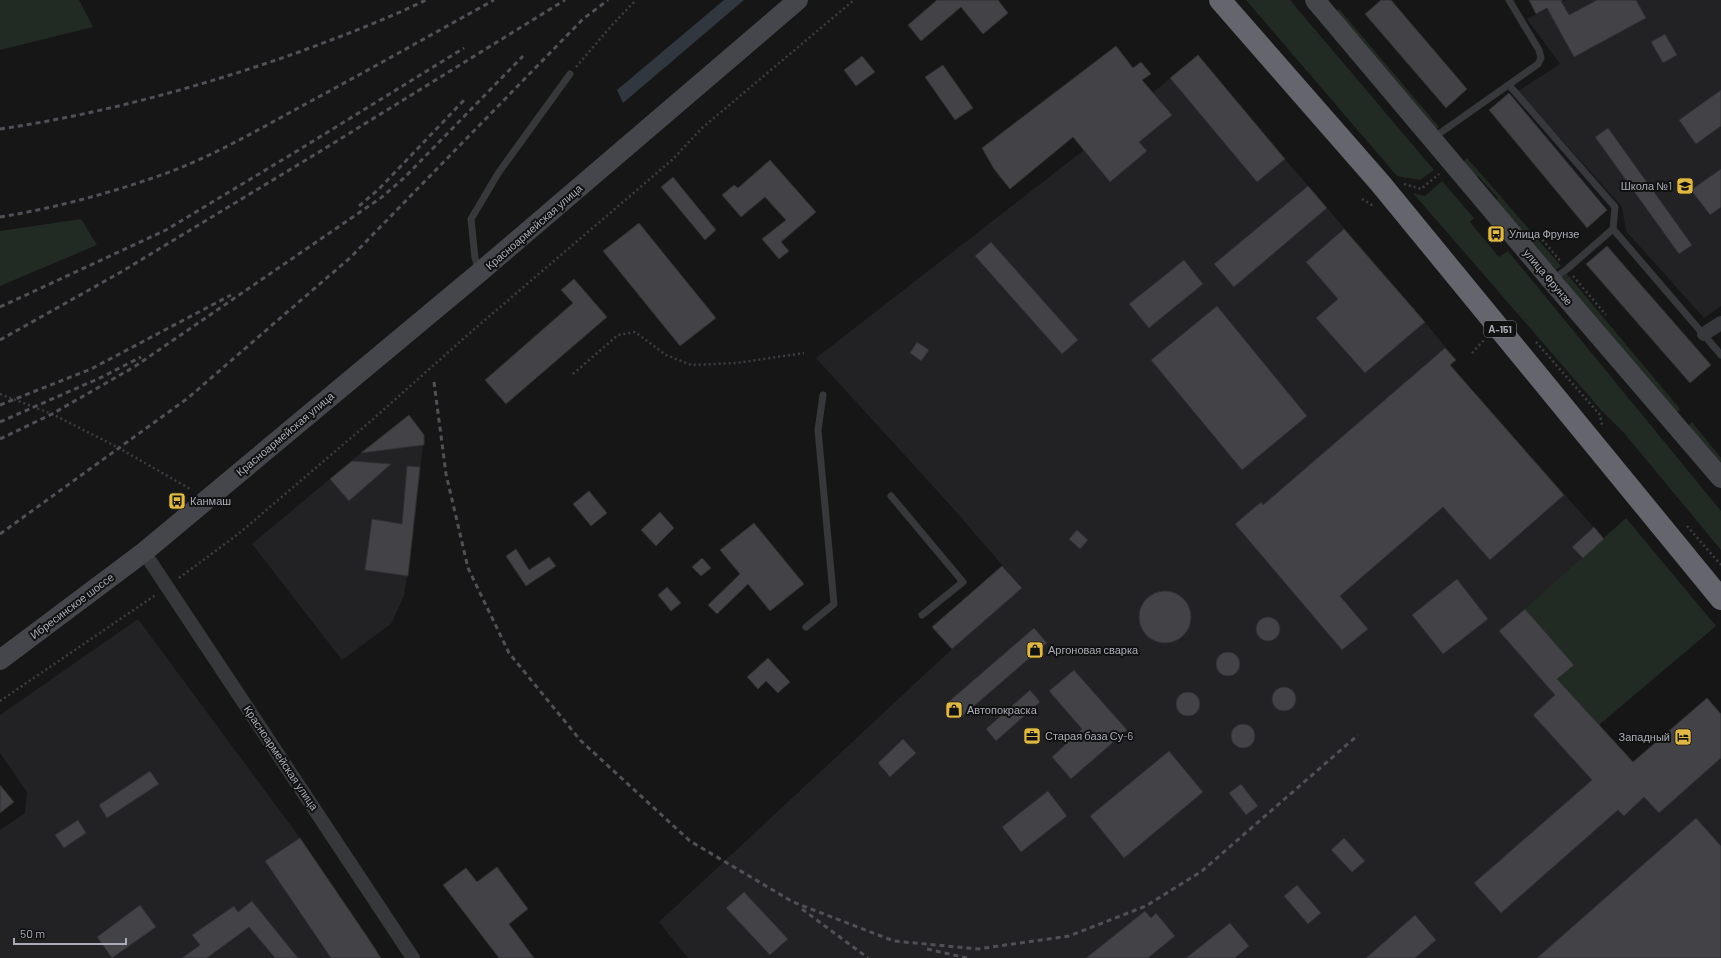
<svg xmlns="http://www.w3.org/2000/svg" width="1721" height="958" viewBox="0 0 1721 958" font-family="Barlow,sans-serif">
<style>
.built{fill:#222224}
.green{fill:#222a24}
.water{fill:#30373f}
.building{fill:#434347;stroke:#303033}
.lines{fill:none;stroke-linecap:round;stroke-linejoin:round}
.path{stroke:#3d3e43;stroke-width:2.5;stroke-dasharray:2 3;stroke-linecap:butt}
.lane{stroke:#37383c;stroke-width:7}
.street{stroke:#37383c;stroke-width:14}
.secondary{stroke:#45464c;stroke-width:20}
.highway{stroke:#64656d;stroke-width:22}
.rail{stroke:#505157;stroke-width:3;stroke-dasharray:5 4;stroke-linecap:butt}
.labels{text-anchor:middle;stroke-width:4;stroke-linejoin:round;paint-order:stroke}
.shield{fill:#111112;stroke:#7b7e85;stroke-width:1}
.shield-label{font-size:10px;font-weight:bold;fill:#a9acb6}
.poi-label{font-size:11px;fill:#a9acb6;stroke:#111112;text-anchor:start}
.street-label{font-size:11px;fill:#a9acb6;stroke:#111112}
</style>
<rect width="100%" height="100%" fill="#161617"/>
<path class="built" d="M1566 0H1721V306L1704 318 1626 231 1622 207 1518 91 1560 64 1527 19Z
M1198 55 1285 159 1425 322 1456 360 1450 365 1604 539 1526 609 1574 665 1565 687 1633 762 1707 698 1721 714V958H688L659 922 952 649 1022 588 951 506 816 358 1084 150Z
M409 415 424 435 413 537 404 596 391 624 342 660 252 544 380 437Z
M138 619 300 838 381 958H0V830L25 813 27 792 0 753V715Z"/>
<path class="green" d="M0 0H79L93 27 0 50Z
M1246 0H1290L1434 170 1420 180 1397 176Z
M1339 9 1439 127 1435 131 1332 14Z
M1467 158 1561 266 1554 271 1495 201 1498 198 1478 176 1475 178 1462 163Z
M1442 181 1474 218 1470 222 1499 257 1508 251 1721 511V550L1624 433 1601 410 1413 193 1425 196Z
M81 219 97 245 0 286V231Z
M1567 274 1680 409 1677 412 1560 278Z
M1692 422 1721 458V468L1687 427Z
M1626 518 1716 626 1599 725 1557 679 1574 665 1525 609Z"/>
<path class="water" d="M724 0H744L623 103 617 90Z"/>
<path class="building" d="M937 0H998L1008 13 983 34 961 7 921 41 908 25Z
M1381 0H1391L1467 89 1446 108 1365 14Z
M1529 0H1563L1561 1 1569 15 1597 0H1636L1646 18 1574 57 1547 8 1536 14Z
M1665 34 1677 55 1663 63 1651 42Z
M1116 46 1133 68 1141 62 1151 74 1142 80 1172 115 1139 142 1147 151 1110 182 1073 137 1010 189 994 169 982 148Z
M1198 55 1285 159 1257 182 1170 78Z
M862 56 875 72 856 86 844 70Z
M943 65 973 108 955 120 925 77Z
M1721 90V126L1696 144 1679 120Z
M1509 93 1607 210 1587 228 1489 110Z
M1608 128 1692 245 1679 254 1595 137Z
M770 160 816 212 781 242 789 251 779 259 762 239 786 220 765 197 741 217 722 195 734 185 738 188Z
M1721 169V207L1710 215 1691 190Z
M673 177 716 230 705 240 661 187Z
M1308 186 1327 208 1234 287 1214 264Z
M639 223 716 318 680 346 603 251Z
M1344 229 1425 322 1365 373 1316 318 1338 299 1306 262Z
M991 242 1078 340 1062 354 975 256Z
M1607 246 1711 365 1690 383 1586 264Z
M1184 260 1203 284 1149 328 1129 304Z
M574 279 607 317 506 404 485 380 573 303 561 290Z
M1217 306 1307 416 1242 470 1151 360Z
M917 342 929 350 921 361 910 353Z
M1445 348 1456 360 1450 365 1564 495 1490 560 1443 507 1340 596 1368 629 1342 650 1235 524 1261 502 1263 505Z
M409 415 424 435V445L361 453Z
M352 461 391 464 349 501 330 479Z
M407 466 420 467 408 576 365 570 372 519 402 524Z
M589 491 607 513 591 526 573 504Z
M660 512 674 528 656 546 641 530Z
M754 523 804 584 770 611 748 584 717 614 708 605 740 574 720 550Z
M1594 527 1604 539 1583 558 1572 547Z
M1077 530 1088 540 1080 549 1069 539Z
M516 549 529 570 549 557 556 566 526 586 506 556Z
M702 558 711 568 701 576 692 567Z
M1002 566 1022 588 952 649 932 627Z
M1457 579 1488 619 1443 654 1412 615Z
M667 587 681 603 671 611 658 595Z
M1139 617a26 26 0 1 1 52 0a26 26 0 1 1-52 0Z
M1525 609 1574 665 1557 679 1633 762 1707 698 1721 714V758L1659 813 1644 797 1624 816 1618 810 1501 913 1474 883 1592 780 1533 715 1555 695 1499 631Z
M1256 629a12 12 0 1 1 24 0a12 12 0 1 1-24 0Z
M1034 628 1047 643 959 719 946 704Z
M1216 664a12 12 0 1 1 24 0a12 12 0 1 1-24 0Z
M768 658 790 682 778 693 766 681 758 689 747 677Z
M1074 670 1127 730 1071 779 1052 757 1082 729 1049 691Z
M1272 699a12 12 0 1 1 24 0a12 12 0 1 1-24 0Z
M1030 690 1040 702 996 741 986 729Z
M1176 704a12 12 0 1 1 24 0a12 12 0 1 1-24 0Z
M1231 736a12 12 0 1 1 24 0a12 12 0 1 1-24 0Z
M903 739 916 753 890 777 878 763Z
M1169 751 1203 792 1124 858 1090 816Z
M150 771 159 784 107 818 99 805Z
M1241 784 1258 806 1246 815 1229 793Z
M0 785 14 802 0 813Z
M1048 791 1067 816 1021 852 1002 827Z
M1696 818 1721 846V958H1537Z
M78 820 86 833 64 848 55 835Z
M300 838 368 938 381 958H331L265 861Z
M1344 838 1365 861 1352 872 1331 850Z
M497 867 528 909 509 924 534 958H499L443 885 466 868 477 882Z
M1297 885 1321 913 1308 924 1284 896Z
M744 892 788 939 770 955 726 908Z
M252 901 298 958H275L249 927 207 958H182L200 945 192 935 234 906 238 912Z
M140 905 156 927 112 958 97 937Z
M1145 911 1151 918 1156 913 1175 936 1148 958H1086Z
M1415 915 1436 940 1415 958H1366Z
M1230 923 1249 946 1235 958H1186Z"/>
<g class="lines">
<path class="path" d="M576 67 612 25 636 0
M1404 184 1421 189 1439 174
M1362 199 1372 205 1374 204
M1536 232 1561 262
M1573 276 1606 315
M1536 342 1600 415 1602 425
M1472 353 1485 339
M573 374 618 335 635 332 666 355 691 365 737 363 804 353
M0 394 52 414 119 448 192 490
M1687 526 1721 565
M179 578 237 535 372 420 471 332 672 160 702 128 854 0
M0 701 157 594"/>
<path class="lane" d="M1509 85 1615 207 1613 229 1567 269 1552 280
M1433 138 1538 64 1541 58 1539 50 1509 0
M1613 229 1721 355
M479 270 475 258 471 219 499 172 570 74
M891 496 963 582 922 615
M806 627 834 604 818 430 823 395"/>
<path class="street" d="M1704 334 1721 323
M144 552 413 958"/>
<path class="secondary" d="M1315 0 1551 280 1721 478
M0 660 144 552 480 272 798 0"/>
<path class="highway" d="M1220 0 1380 183 1721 599"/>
<path class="rail" d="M0 129C102 114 203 86 299 52 342 36 385 20 426 0
M359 206 378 190 466 98
M0 217C55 208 111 193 164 174 211 157 256 131 300 107 365 72 429 36 494 0
M0 307 166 230 297 151 464 48
M0 340 121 272 324 149 565 0
M434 382 446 474 468 568 509 653 581 741 690 841 793 902 894 941 978 949 1069 936 1146 906 1202 871 1358 735
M0 405 91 369 231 295
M0 422 102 377 141 357
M0 439 52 414 134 367 382 197 404 178 523 56
M0 534 188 398 286 313 351 257 583 19 608 0
M802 909 868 958
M927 949 967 958"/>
</g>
<defs>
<symbol id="school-square" viewBox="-11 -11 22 22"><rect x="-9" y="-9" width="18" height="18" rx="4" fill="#e0b945" stroke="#111112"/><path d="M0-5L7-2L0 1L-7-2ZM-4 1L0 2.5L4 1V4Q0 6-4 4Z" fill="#111"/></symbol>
<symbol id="bus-square" viewBox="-11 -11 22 22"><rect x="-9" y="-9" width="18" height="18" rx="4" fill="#e0b945" stroke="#111112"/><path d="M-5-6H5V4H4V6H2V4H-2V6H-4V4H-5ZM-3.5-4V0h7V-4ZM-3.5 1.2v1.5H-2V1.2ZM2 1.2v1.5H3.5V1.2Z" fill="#111"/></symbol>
<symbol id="shop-square" viewBox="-11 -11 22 22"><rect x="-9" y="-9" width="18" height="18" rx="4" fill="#e0b945" stroke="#111112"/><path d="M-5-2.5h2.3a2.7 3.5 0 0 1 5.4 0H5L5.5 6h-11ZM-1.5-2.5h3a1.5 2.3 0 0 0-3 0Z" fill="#111"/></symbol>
<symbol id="office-square" viewBox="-11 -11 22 22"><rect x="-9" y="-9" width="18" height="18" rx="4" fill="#e0b945" stroke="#111112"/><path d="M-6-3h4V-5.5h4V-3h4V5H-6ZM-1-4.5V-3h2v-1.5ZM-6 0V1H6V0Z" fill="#111"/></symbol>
<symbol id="hotel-square" viewBox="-11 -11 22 22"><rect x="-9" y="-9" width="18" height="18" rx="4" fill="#e0b945" stroke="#111112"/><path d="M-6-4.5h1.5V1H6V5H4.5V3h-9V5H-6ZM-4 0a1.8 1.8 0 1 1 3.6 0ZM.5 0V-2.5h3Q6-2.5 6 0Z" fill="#111"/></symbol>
</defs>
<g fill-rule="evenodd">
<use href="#school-square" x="1675" y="176" width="20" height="20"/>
<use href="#bus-square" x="1486" y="224" width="20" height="20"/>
<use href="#bus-square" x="167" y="491" width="20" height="20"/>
<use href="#shop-square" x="1025" y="640" width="20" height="20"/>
<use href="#shop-square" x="944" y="700" width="20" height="20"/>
<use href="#office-square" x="1022" y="726" width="20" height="20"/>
<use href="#hotel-square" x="1673" y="727" width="20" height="20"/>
</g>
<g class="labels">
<rect class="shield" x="1484" y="321" width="32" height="16" rx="3"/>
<g class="shield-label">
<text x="1500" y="333">А-151</text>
</g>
<g class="poi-label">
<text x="1672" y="190" text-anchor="end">Школа №1</text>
<text x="1509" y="238">Улица Фрунзе</text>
<text x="190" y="505">Канмаш</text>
<text x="1048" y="654">Аргоновая сварка</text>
<text x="967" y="714">Автопокраска</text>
<text x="1045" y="740">Старая база Су-6</text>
<text x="1670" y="741" text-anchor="end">Западный</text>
</g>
<g class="street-label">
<text transform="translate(534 227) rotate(-41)" y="4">Красноармейская улица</text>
<text transform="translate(1548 277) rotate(50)" y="4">улица Фрунзе</text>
<text transform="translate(285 434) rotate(-40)" y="4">Красноармейская улица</text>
<text transform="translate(72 606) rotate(-37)" y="4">Ибресинское шоссе</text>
<text transform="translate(281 758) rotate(56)" y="4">Красноармейская улица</text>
</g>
</g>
<path d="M14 938v6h112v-6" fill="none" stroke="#a9acb6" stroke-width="2"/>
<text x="20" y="938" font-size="12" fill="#a9acb6" stroke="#111112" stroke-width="3" paint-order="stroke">50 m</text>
</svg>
